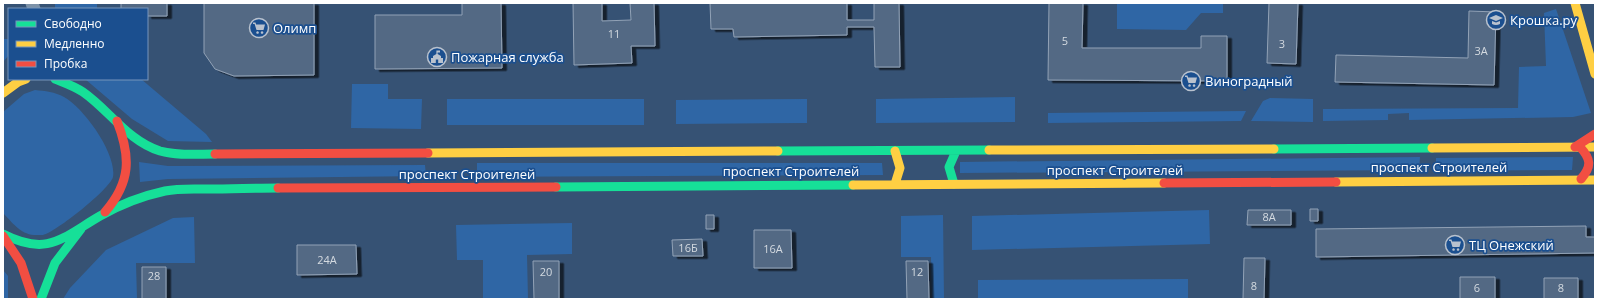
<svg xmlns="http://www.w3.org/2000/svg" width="1598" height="302" viewBox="0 0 1598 302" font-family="'Open Sans',sans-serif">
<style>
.green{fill:#2f66a5}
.building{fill:#526984;stroke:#92a2b6;filter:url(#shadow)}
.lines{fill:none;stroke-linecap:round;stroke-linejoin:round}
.street{stroke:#7d92a8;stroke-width:13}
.fast{stroke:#16e098;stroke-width:9}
.slow{stroke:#ffcf43;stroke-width:9}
.jam{stroke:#f24e42;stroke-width:9}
.labels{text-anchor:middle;stroke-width:3.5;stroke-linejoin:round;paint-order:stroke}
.number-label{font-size:11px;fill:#d4dae0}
.poi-label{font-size:13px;fill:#fff;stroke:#1b4f8f;text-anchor:start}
.street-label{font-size:13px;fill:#fff;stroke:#1b4f8f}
</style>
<defs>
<filter id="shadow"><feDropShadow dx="4.5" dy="2.5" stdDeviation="0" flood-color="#0009"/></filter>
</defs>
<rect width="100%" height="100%" fill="#365274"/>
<path class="green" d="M55 3H97V9H55Z
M1117 3H1223V13H1201L1186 30 1117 29Z
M1556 9 1591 113 1573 117 1409 120V113L1388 114V120L1323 121V109L1518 108 1519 67 1546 66 1544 13Z
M3 39H9V55L3 62Z
M85 79H141L206 134 212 142 168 141 132 119Z
M352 84H388V99H422L421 129 351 128Z
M35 90C45 91 55 92 64 97 84 108 117 154 113 177 110 189 56 232 43 235 41 235 37 235 34 235 20 234 12 222 3 213V112L24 94Z
M1015 97V122L876 123V99Z
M1270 98 1313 99V122L1251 121 1263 101Z
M447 99H644V125H447Z
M807 99V123L676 124V100Z
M1246 111 1241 121 1048 123V113Z
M1420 157 1419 170 960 173V162Z
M1573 157 1572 170 1436 171V158Z
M139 162 168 166 425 165 426 176 168 179 140 182Z
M477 163H882L883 175 477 177Z
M1209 210 1210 244 972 250V216Z
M943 215 944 299H932L931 257H901V216Z
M194 217 195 263H136L137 299H63L70 288 106 250 173 218Z
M572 223V254L527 255 528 299H483V260H457L456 225Z
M3 270 8 276V299H3Z
M1188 279V299H978V280Z"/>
<path class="building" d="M121 3H167V16H147V9H121Z
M204 3H314V75L234 76 215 69 204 53Z
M462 3H501L502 68 375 69V15H462Z
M573 3H602V21L631 20 630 3H654L655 46H631L632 63 574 65Z
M710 3H847V20H874V3H899L900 67H875L874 27H847V35L734 37 733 29H711Z
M1049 3H1083L1082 48H1201V36H1227V81L1048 80Z
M1269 3H1298L1296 64 1267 63Z
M1469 11 1496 12 1494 85 1335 82 1336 55 1468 58Z
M1310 209H1318V221H1310Z
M1248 210H1291V225H1247Z
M706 215H714V229H706Z
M1586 226V237H1595V253L1316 257V229Z
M754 230H791L792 268H754Z
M702 239 703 256H673L672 240Z
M297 245H356L357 274 297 275Z
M1244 258H1265L1264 299H1243Z
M533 261H559V299H534Z
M906 261H928L929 299H907Z
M142 267H166V299H142Z
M1460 277H1495V299H1460Z
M1544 278H1578V299H1544Z"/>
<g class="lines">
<path class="street" d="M32 3 34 9"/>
<path class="fast" d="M55 79C65 83 74 86 83 92 109 110 128 141 160 151 178 156 197 154 215 154
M1274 149 1432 148
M778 151 989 150
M954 184 949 167 956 151
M556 187 853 185
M3 234C48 257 62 238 100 216 121 204 142 196 165 191 179 188 194 189 208 189 231 189 255 188 278 188
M41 299 55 263 81 229"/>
<path class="slow" d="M1575 3 1595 74
M3 93 18 82 26 79
M1432 148 1595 147
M989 150 1274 149
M895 151 900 168 895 184
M428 153 778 151
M1336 182 1595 180
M853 185 1164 183"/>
<path class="jam" d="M1575 147 1595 134
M1580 147C1591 159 1592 166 1581 179
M215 154 428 153
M1164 183 1336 182
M278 188 556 187
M105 212C131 182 131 157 117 121
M3 236 21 263 33 299"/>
</g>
<defs>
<symbol id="school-ring" viewBox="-11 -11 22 22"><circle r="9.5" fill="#1b4f8f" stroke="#b9c2ce" stroke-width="1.5"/><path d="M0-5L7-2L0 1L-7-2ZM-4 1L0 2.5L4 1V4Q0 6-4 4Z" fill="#b9c2ce"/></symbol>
<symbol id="supermarket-ring" viewBox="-11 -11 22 22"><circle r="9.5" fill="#1b4f8f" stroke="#b9c2ce" stroke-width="1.5"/><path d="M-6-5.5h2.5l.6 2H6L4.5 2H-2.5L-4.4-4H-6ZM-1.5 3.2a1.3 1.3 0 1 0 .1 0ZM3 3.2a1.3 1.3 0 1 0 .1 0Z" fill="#b9c2ce"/></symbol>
<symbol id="civic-ring" viewBox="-11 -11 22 22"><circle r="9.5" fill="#1b4f8f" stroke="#b9c2ce" stroke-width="1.5"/><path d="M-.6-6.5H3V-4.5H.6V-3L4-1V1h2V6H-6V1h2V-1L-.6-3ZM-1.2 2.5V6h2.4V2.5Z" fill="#b9c2ce"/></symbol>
</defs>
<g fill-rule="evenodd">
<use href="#school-ring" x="1485" y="9" width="22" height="22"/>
<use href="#supermarket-ring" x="248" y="17" width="22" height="22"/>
<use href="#civic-ring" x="426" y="46" width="22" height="22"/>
<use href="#supermarket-ring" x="1180" y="70" width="22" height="22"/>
<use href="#supermarket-ring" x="1444" y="234" width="22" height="22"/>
</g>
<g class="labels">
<g class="number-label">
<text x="614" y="38">11</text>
<text x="1065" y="45">5</text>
<text x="1282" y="48">3</text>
<text x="1481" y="55">3А</text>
<text x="1269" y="221">8А</text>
<text x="688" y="252">16Б</text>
<text x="773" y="253">16А</text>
<text x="327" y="264">24А</text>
<text x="546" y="276">20</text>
<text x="917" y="276">12</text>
<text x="154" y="280">28</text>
<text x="1254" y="290">8</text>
<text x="1477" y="292">6</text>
<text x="1561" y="292">8</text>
</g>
<g class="poi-label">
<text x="1510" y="25">Крошка.ру</text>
<text x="273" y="33">Олимп</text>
<text x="451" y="62">Пожарная служба</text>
<text x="1205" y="86">Виноградный</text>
<text x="1469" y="250">ТЦ Онежский</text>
</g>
<g class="street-label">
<text x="1439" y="172">проспект Строителей</text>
<text x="1115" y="175">проспект Строителей</text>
<text x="791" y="176">проспект Строителей</text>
<text x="467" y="179">проспект Строителей</text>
</g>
</g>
<rect width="1598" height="302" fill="none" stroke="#ffffff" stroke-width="8"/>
<rect x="8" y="8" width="140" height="72" fill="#1b4f8f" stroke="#7695bc"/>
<rect x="16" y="21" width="20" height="6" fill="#16e098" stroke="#7695bc"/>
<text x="44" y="28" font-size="12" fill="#ffffff">Свободно</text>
<rect x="16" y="41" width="20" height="6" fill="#ffcf43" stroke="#7695bc"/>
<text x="44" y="48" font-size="12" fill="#ffffff">Медленно</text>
<rect x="16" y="61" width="20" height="6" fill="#f24e42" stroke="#7695bc"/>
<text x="44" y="68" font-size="12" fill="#ffffff">Пробка</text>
</svg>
